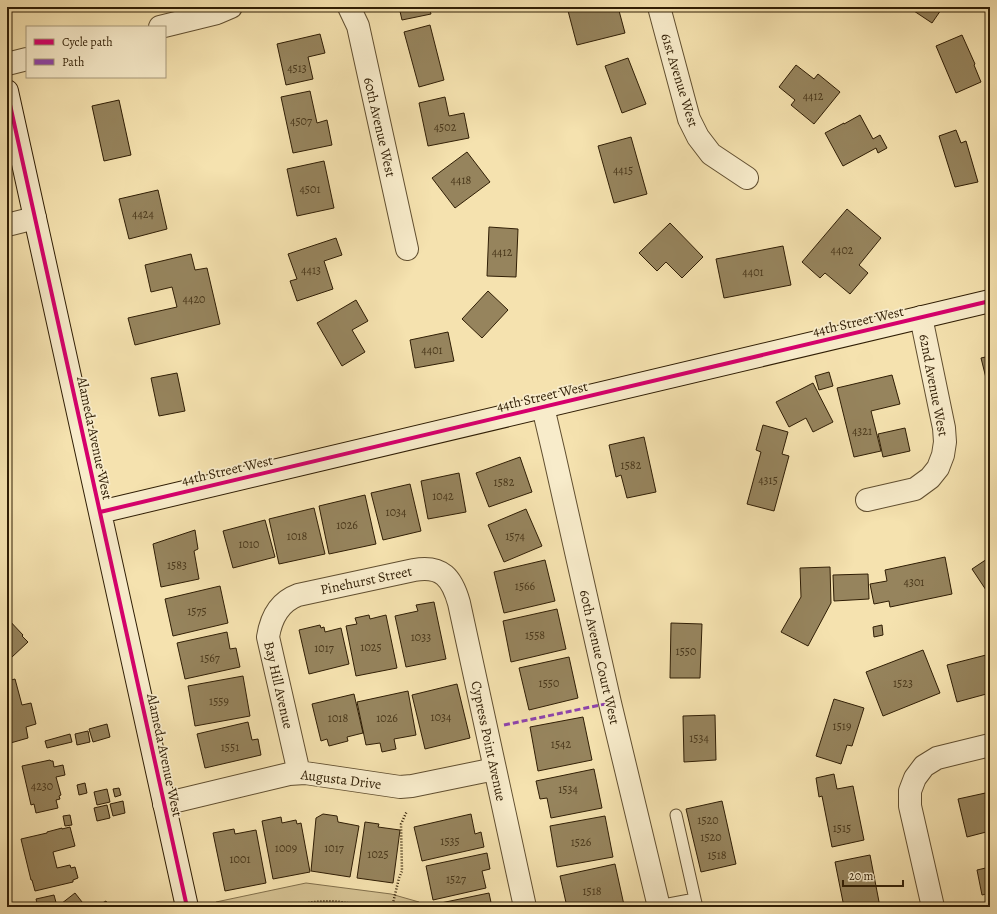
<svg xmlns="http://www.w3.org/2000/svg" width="997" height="914" viewBox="0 0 997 914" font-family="Alegreya,serif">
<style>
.green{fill:#d4c192;stroke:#82704c}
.building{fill:#96845d;stroke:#301e05}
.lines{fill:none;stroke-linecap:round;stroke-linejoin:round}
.lane-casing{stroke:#614f30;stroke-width:13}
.street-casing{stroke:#614f30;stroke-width:24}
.secondary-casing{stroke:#301e05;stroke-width:24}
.path{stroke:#301e05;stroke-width:2.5;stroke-dasharray:1 2;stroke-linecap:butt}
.lane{stroke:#f8eccb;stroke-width:11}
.street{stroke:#f8eccb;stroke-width:22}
.secondary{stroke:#f8eccb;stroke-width:22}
.quiet{stroke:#8e44ad;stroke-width:3;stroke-dasharray:6 3;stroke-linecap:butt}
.cycleway-casing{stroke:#f8eccb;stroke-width:6}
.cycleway{stroke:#d6006c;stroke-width:4}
.labels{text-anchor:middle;stroke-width:3.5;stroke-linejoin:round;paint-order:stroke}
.number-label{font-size:12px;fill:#4a381b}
.street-label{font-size:14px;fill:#301e05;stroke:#f8eccb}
</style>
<rect width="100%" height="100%" fill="#f5e2af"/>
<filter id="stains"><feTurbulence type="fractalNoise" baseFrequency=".005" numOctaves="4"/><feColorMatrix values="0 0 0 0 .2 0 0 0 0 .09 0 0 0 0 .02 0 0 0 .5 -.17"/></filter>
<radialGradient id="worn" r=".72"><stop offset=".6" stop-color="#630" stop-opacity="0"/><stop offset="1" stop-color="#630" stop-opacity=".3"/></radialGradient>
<path class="green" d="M306 883 391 894 419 902V907H218L216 902Z"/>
<path class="building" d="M399 7H429L431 14 402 20Z
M567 7H618L625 33 577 45Z
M908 7H943L932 23Z
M430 25 444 80 419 87 404 32Z
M320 34 325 53 308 57 313 79 286 85 277 44Z
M962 35 975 64 974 65 981 82 956 93 936 46Z
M628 58 646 104 622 113 605 66Z
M796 65 814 79 818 74 840 92 814 124 791 105 795 100 779 87Z
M310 91 317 123 327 120 332 145 293 153 281 97Z
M445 97 449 116 464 113 469 138 428 146 419 103Z
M119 100 131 155 104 161 92 106Z
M860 115 873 139 880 135 887 148 878 153 876 148 843 166 825 133 844 123V124Z
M956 130 961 143 966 141 978 182 955 187 939 136Z
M631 137 647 194 614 203 598 146Z
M467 152 490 182 455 208 432 178Z
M324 161 334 208 297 216 287 169Z
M158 190 167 229 129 239 119 199Z
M847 209 881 238 859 265 868 273 850 294 825 273 820 278 802 262Z
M670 223 703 257 682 278 666 262 657 271 639 253Z
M489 227 518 229 516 277 487 276Z
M336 238 342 255 324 261 333 289 297 301 290 281 297 279 288 254Z
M783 246 791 285 724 298 716 259Z
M191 254 195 270 207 268 220 324 135 345 128 318 177 307 172 287 151 292 145 265Z
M488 291 508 310 482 338 462 319Z
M356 300 368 321 352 330 365 352 342 366 317 323Z
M448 332 454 361 415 368 410 340Z
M990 356V382H987L981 358Z
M829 372 833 386 819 390 815 376Z
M177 373 185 411 159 416 151 378Z
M892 375 900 404 871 411 881 451 854 457 837 388Z
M813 383 833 422 813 432 806 418 789 427 776 402Z
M763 425 788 432 782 454 789 456 774 511 747 504 761 452 756 450Z
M905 428 910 451 883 457 878 434Z
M644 437 656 492 627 498 621 475 616 477 609 445Z
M520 457 532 492 489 507 476 473Z
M459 473 466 512 428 519 421 481Z
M410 484 421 531 383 540 371 493Z
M365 495 376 544 329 554 319 506Z
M314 508 325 554 279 564 269 519Z
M526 509 542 546 504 562 488 525Z
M265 520 275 557 233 568 223 531Z
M195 530 198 549 194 551 199 579 161 587 153 544Z
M945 557 952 594 890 607 889 601 874 604 870 584 887 581 885 570Z
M990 557V591L988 593 972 569Z
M545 560 555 601 504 613 494 572Z
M830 567 831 603 808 646 781 632 801 597 800 568Z
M868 574 869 599 834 601 833 575Z
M220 586 228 623 173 636 165 599Z
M434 602 446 659 406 667 395 616 418 611 416 605Z
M557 609 566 649 511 662 503 621Z
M369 615 370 619 386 615 397 668 356 676 346 626 357 624 355 618Z
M7 618 23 635 22 636 28 642 12 657 7 652Z
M671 623 702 624 700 678H670Z
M320 625 321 628 324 627 325 632 341 628 349 664 309 674 299 630Z
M882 625 883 635 874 637 873 627Z
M227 632 230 649 236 648 240 667 185 679 177 643Z
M923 650 940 693 883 716 866 672Z
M990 654V693L957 702 947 665Z
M569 657 578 698 529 710 519 668Z
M243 676 250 716 195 726 188 686Z
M15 679 22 705 31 703 36 724 26 727 28 738 7 744V681Z
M457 684 470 738 425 749 412 695Z
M408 691 416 735 394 739 396 749 382 752 380 743 366 745 357 702Z
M354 694 363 733 347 737 348 741 329 746 327 739 321 741 312 704Z
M834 699 864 708 852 746 847 745 841 764 816 756Z
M715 715 716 760 684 762 683 716Z
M583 717 592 760 538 771 530 727Z
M248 722 252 740 258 739 261 755 205 768 197 734Z
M107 724 110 737 93 742 89 729Z
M88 731 90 742 77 745 75 734Z
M70 734 72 742 47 748 45 741Z
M50 760 51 761H53L54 767 63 765 65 775 56 777 61 795 59 796 60 799 56 800 58 808 36 813 34 804 31 805 22 766Z
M594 769 602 808 551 818 547 798 540 799 536 781Z
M834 774 837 789 853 786 864 840 832 847 822 796 819 797 816 778Z
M85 783 87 793 79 795 77 785Z
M119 788 121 795 115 797 113 789Z
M107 789 110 802 97 805 94 792Z
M990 792V831L967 837 958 799Z
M123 801 125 813 113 816 110 804Z
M722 801 736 864 701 872 686 809Z
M107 805 110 818 97 821 94 808Z
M323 814 337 816 338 822 359 826 350 877 311 871 316 818Z
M471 814 475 834 481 832 484 847 422 861 414 827Z
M70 815 72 825 65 826 63 816Z
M605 816 613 857 557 867 550 826Z
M281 817 282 823 296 820 297 824 301 823 310 872 273 879 262 821Z
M365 822 379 824 378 827 400 830 393 883 357 878Z
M70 827 75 846 53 852 57 868 70 865 71 868 75 867 78 878 73 880V882L35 891 32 880H31L21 839 47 833V832L62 828V829Z
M234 829 235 834 256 830 266 883 225 891 213 833Z
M487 853 490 869 482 871 486 888 433 900 426 866Z
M870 855 880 907H844L835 862Z
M615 864 624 905 615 907H567L560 876Z
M990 867V893L982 895 977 870Z
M75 893 86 907H57Z
M489 893 492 907H432L431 905Z
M54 895 57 906 52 907H38L36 899Z
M106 901 109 907H95Z"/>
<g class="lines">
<defs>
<path id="lane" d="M676 815 695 899
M658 906 695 899 697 907"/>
<path id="street" d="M349 7 358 26 407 249
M659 7 689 119 698 137 711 154 747 178
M160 27 217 13 231 7
M7 64 27 59
M7 225 35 218
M543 407 554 454 610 703 659 907
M867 500 915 489 930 478 938 468 943 455 945 442 944 428 921 317
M299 773 268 637C271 618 279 602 298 595L414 570C442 565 452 578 459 603L525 907
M164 804 289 774 305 773 400 787 412 786 495 769
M933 907 910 806V791L915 778 924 766 937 758 990 745"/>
<path id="secondary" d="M7 91 187 907
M100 512 990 301"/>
</defs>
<use href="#lane" class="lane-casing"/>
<use href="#street" class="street-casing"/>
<use href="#secondary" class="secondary-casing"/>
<path class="path" d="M291 907C308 902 328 899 346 903 350 903 355 906 358 907
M392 907 399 878 402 871 401 824 407 811"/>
<use href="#lane" class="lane"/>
<use href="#street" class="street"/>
<use href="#secondary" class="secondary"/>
<path class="quiet" d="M504 725 610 703"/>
<defs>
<path id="cycleway" d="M7 91 187 907
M100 512 990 301"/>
</defs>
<use href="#cycleway" class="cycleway-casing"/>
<use href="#cycleway" class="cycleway"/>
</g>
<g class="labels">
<g class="number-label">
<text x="297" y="72">4513</text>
<text x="813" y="100">4412</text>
<text x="301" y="125">4507</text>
<text x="445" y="131">4502</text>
<text x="623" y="174">4415</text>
<text x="461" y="184">4418</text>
<text x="310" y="193">4501</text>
<text x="143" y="218">4424</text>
<text x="842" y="254">4402</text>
<text x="502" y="256">4412</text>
<text x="311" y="274">4413</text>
<text x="753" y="276">4401</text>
<text x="194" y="303">4420</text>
<text x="432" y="354">4401</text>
<text x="862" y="435">4321</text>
<text x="631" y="469">1582</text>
<text x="768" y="484">4315</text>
<text x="504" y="486">1582</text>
<text x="443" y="500">1042</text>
<text x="396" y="516">1034</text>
<text x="347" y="529">1026</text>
<text x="297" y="540">1018</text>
<text x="515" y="540">1574</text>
<text x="249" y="548">1010</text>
<text x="177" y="569">1583</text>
<text x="914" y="586">4301</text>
<text x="525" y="590">1566</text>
<text x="197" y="615">1575</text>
<text x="535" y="639">1558</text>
<text x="421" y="641">1033</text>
<text x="371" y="651">1025</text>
<text x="324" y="652">1017</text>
<text x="686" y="655">1550</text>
<text x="210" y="662">1567</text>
<text x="549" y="687">1550</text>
<text x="903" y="687">1523</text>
<text x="219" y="705">1559</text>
<text x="441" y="721">1034</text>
<text x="338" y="722">1018</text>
<text x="387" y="722">1026</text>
<text x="842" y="730">1519</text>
<text x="699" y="742">1534</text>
<text x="561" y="748">1542</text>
<text x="230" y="751">1551</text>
<text x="42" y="790">4230</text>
<text x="568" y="793">1534</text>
<text x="708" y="824">1520</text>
<text x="842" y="832">1515</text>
<text x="711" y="841">1520</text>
<text x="450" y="845">1535</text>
<text x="581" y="846">1526</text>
<text x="286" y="852">1009</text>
<text x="334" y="852">1017</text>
<text x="378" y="858">1025</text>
<text x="717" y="859">1518</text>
<text x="240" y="863">1001</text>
<text x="456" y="883">1527</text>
<text x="592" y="895">1518</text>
</g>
<g class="street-label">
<text transform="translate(680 80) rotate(73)" y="5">61st Avenue West</text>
<text transform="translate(380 127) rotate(77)" y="5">60th Avenue West</text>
<text transform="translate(858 321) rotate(-13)" y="5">44th Street West</text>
<text transform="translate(934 385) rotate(79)" y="5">62nd Avenue West</text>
<text transform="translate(542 396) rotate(-13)" y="5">44th Street West</text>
<text transform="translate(95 438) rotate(78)" y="5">Alameda Avenue West</text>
<text transform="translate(227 470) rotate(-13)" y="5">44th Street West</text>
<text transform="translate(366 580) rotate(-12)" y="5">Pinehurst Street</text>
<text transform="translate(600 657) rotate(77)" y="5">60th Avenue Court West</text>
<text transform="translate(279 685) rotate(77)" y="5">Bay Hill Avenue</text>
<text transform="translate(489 741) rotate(78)" y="5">Cypress Point Avenue</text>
<text transform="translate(165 755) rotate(78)" y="5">Alameda Avenue West</text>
<text transform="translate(341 779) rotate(7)" y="5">Augusta Drive</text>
</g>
</g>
<rect width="997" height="914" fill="none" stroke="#f5e2af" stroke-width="24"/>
<rect x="8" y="8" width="981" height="898" fill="none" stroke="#301e05" stroke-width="2"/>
<rect x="12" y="12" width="973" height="890" fill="none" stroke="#301e05"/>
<rect x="26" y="26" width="140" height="52" fill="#f8eccb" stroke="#a89a7c"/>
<rect x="34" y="39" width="20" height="6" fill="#d6006c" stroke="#a89a7c"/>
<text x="62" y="46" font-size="12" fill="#301e05">Cycle path</text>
<rect x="34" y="59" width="20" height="6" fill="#8e44ad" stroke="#a89a7c"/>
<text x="62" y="66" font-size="12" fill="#301e05">Path</text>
<path d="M843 880v6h60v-6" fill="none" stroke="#301e05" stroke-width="2"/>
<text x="849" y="880" font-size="12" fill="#301e05" stroke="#f8eccb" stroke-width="3" paint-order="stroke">20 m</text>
<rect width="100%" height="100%" filter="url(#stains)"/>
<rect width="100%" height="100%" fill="url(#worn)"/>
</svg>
